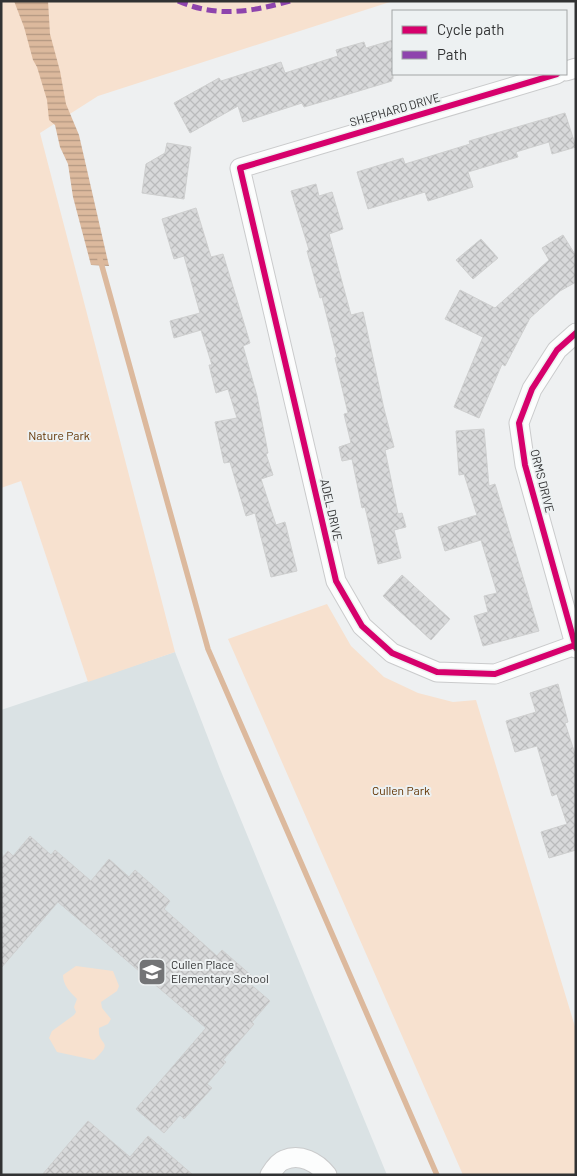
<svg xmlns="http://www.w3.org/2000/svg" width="577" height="1176" viewBox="0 0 577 1176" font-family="Barlow,sans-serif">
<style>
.built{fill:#dae2e4}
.green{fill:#f7e1cf}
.water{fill:url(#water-rules)}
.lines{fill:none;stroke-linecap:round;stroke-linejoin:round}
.stream{stroke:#dcb99d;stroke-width:5.5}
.building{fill:url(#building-cross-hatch);stroke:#cecfcf}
.minor-casing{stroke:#cacbcc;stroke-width:21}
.minor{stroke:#fcfdfd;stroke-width:19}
.quiet{stroke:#8e44ad;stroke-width:5;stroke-dasharray:10 5;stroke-linecap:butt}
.cycleway-casing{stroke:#edf1f2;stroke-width:9}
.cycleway{stroke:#d6006c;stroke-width:6}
.labels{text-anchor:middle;stroke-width:4;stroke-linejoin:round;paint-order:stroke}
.street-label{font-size:12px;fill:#313233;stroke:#edf1f2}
.park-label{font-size:12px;fill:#613200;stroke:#edf1f2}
.poi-label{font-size:12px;fill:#313233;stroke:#edf1f2;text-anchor:start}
</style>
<defs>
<pattern id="water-rules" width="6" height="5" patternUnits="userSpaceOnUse" patternTransform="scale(1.25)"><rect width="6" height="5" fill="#dcb99d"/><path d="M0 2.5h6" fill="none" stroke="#b39781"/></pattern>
<pattern id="building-cross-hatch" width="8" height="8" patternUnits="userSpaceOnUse" patternTransform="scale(1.25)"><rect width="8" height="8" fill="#d8d9da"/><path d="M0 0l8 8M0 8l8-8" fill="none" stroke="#babbbc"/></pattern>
</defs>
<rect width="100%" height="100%" fill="#eef0f1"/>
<path class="built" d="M175 652 220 769 387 1175H1V710Z"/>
<path class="green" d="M1 1H393L98 96 40 133 175 652 88 682 21 481 1 488Z
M327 604 351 646 384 677 418 693 453 702 476 700 576 1030V1175H463L228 639Z
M76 966 113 971 119 986 117 991 101 1002 102 1008 111 1019 108 1024 99 1028C97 1047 116 1039 94 1060L57 1052 49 1038 52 1031 74 1015 76 1012 74 1007 77 999C70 992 63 985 63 975Z"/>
<path class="water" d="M14 1H48L50 34 60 71 66 104 79 135 109 266 91 265 73 197 68 164 60 147 55 125 49 120 47 100 37 67 33 60 24 27Z"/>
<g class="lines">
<path class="stream" d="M100 259 208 649 437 1175"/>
</g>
<path class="building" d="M393 40V79H391L392 81 349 94 304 107 302 103 243 122 238 106 190 133 174 103 219 78 221 81 281 62 285 73 338 56 336 50 364 42 366 48Z
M565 113 576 147 552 154 549 142 516 152 518 157 468 172 473 187 428 201 425 192 368 209 357 172 403 158 405 164 470 144 469 141Z
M167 143 191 147 184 199 142 193 146 164 165 153Z
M316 184 319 196 332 192 343 229 329 234 351 315 363 312 384 409 394 447 385 450 398 514 402 513 406 527 394 530 401 558 378 564 365 507 362 508 352 459 342 461 339 447 351 443 344 414 348 413 335 358 337 357 322 297 320 298 307 251 309 250 291 191Z
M196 208 211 257 223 254 250 343 243 346 257 396 268 453 266 454 273 475 261 479 276 525 285 522 297 571 271 577 255 513 246 516 230 462 224 463 215 422 237 418 228 389 216 393 209 365H212L201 330 174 338 170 321 200 313 184 256 174 259 162 219Z
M563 235 576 256V282L560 291 530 318 505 366 502 364 479 418 454 407 483 337 445 319 460 290 495 308 549 260 542 248Z
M481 239 498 258 473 279 456 260Z
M484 429 489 486 495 484 539 631 483 646 474 616 488 612 484 596 497 593 481 540 445 551 438 527 477 515 464 474 459 475 456 431Z
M402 575 450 619 431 640 383 596Z
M558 684 568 722 565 723 576 757V850L549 858 541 832 567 824 557 794 552 796 537 746 515 752 506 721 536 712 530 693Z
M30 836 51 855 55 850 91 881 109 859 129 877 135 870 170 901 164 909 217 956 222 950 253 977 248 982 270 1001 252 1022 254 1024 223 1060 226 1062 207 1084 212 1088 184 1119 180 1115 164 1133 136 1109 206 1028 58 902 1 968V859L8 851 13 856Z
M88 1121 130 1157 148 1136 193 1175H42Z"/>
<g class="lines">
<defs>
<path id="minor" d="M566 71 576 68
M557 74 240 168 336 581 362 626 392 653 437 672 495 674 575 645
M576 333 557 350 532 389 519 423 525 465 576 648
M270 1175C273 1170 278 1162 284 1160 300 1153 317 1162 327 1175"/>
</defs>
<use href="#minor" class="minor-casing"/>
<use href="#minor" class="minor"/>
<path class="quiet" d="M178 1C217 18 250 12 290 1"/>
<defs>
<path id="cycleway" d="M557 74 240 168 336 581 362 626 392 653 437 672 495 674 575 645
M576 333 557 350 532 389 519 423 525 465 576 648"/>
</defs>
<use href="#cycleway" class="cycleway-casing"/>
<use href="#cycleway" class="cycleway"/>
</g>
<defs>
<symbol id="school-square" viewBox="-11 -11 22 22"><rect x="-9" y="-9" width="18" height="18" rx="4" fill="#737476" stroke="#edf1f2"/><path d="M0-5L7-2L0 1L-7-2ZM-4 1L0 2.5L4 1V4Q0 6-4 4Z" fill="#fff"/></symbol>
</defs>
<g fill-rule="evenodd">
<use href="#school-square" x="136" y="956" width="32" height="32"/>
</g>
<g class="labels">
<g class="street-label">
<text transform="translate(395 110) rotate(-16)" y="4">SHEPHARD DRIVE</text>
<text transform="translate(542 481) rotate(76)" y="4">ORMS DRIVE</text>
<text transform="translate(331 510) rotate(77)" y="4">ADEL DRIVE</text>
</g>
<g class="park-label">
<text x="59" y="440">Nature Park</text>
<text x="401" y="795">Cullen Park</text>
</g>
<g class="poi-label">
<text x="171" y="969">Cullen Place<tspan x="171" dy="14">Elementary School</tspan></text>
</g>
</g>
<rect width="577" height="1176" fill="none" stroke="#313233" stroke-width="5"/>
<rect x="392" y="10" width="175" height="65" fill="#edf1f2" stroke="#a2a5a6"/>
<rect x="402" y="26" width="25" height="8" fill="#d6006c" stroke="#a2a5a6"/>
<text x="437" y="35" font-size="15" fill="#313233">Cycle path</text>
<rect x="402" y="51" width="25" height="8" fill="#8e44ad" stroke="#a2a5a6"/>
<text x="437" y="60" font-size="15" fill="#313233">Path</text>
</svg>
